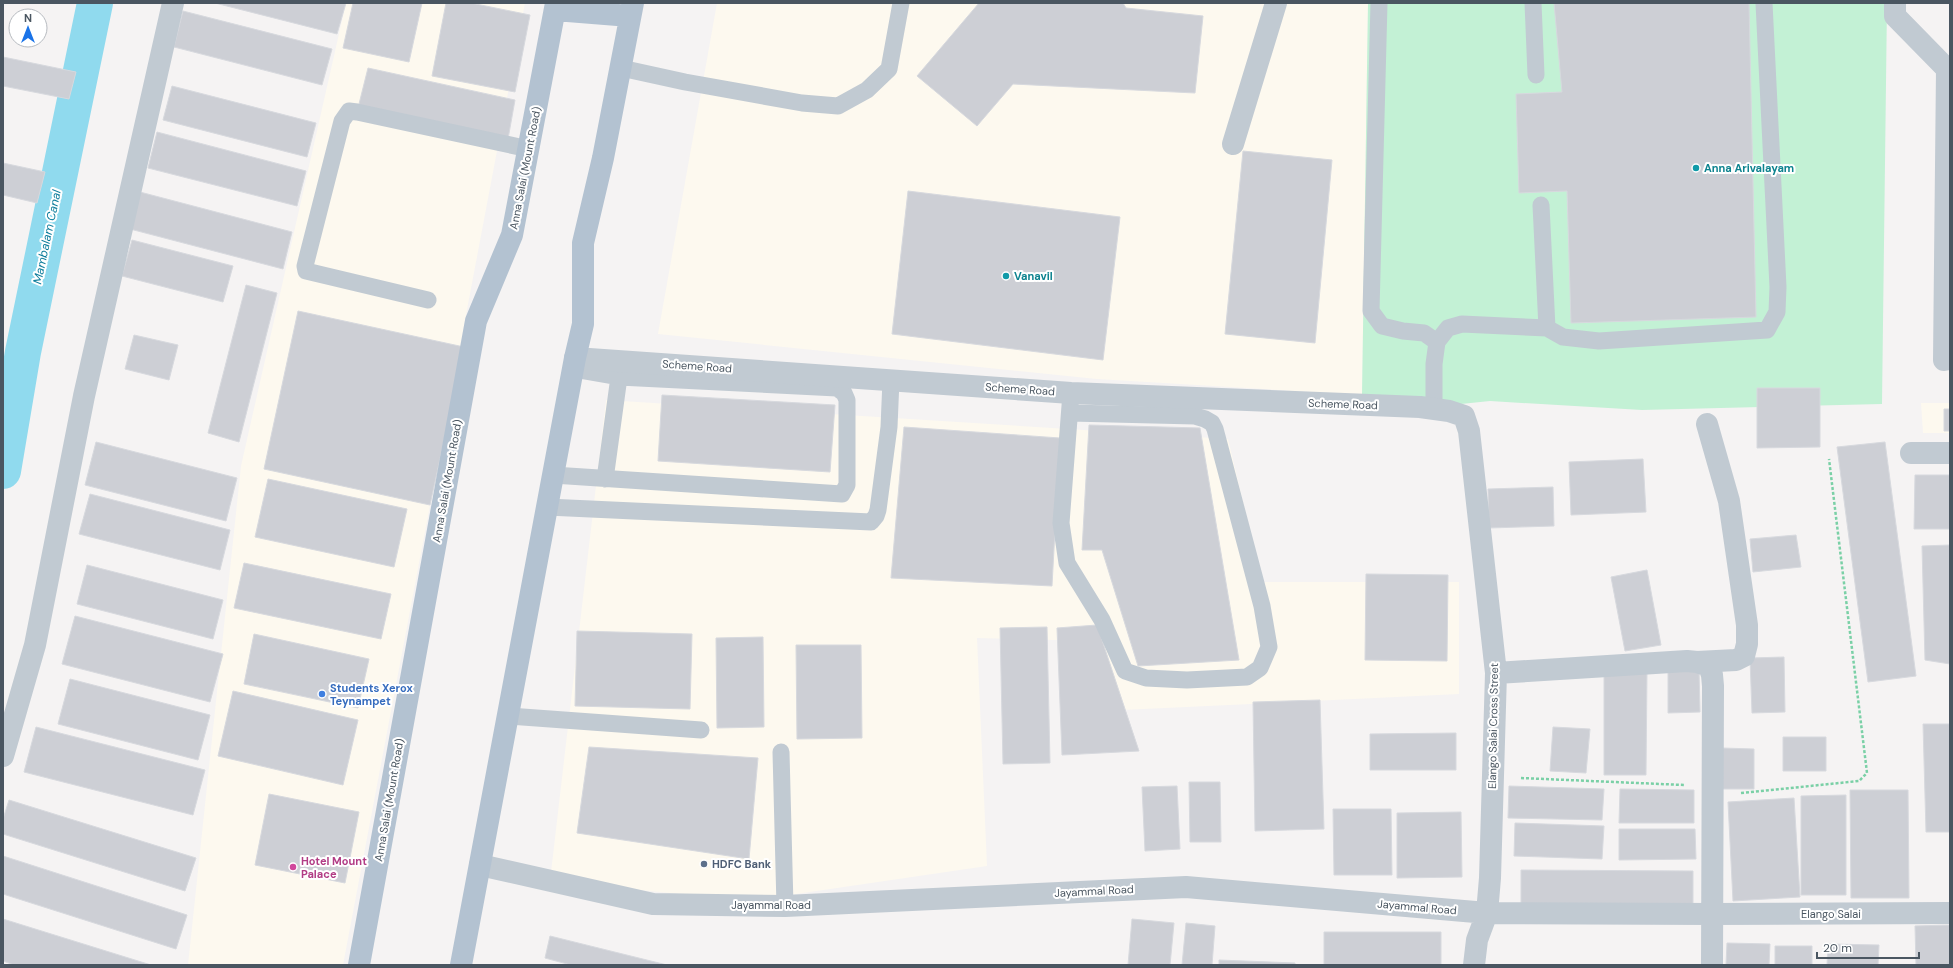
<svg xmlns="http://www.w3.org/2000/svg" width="1953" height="968" viewBox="0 0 1953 968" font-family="'DM Sans',sans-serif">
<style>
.commercial{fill:#fdf9ef}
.green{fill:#c3f1d5}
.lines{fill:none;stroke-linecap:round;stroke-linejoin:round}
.canal{stroke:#90daee;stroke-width:36}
.building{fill:#cdcfd5;stroke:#d7d9de}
.path{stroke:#7ad0a6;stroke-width:2.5;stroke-dasharray:3 2;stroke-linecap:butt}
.lane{stroke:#c1cad2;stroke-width:17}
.street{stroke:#c1cad2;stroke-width:22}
.primary{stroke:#b3c2d1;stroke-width:22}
.culture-dot{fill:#0f9aa8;stroke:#fff;stroke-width:1.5}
.shop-dot{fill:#3f7fe0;stroke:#fff;stroke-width:1.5}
.service-dot{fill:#5c6f8a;stroke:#fff;stroke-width:1.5}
.hotel-dot{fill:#d1479c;stroke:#fff;stroke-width:1.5}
.labels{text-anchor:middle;stroke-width:4;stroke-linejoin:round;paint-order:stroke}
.street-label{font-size:11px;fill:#4a5661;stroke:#fff}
.culture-label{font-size:11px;font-weight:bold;fill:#0d838f;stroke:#fff;text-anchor:start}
.shop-label{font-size:11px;font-weight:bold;fill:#366cbe;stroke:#fff;text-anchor:start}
.hotel-label{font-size:11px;font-weight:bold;fill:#b23c85;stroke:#fff;text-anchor:start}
.service-label{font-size:11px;font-weight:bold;fill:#4e5e75;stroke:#fff;text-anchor:start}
.water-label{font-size:12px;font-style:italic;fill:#0c7c9b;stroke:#fff}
</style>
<rect width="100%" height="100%" fill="#f5f3f3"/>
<path class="commercial" d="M346 3H525L343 965H188L241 466Z
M717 3H1368L1362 395 1097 379 658 334Z
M606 400 1228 439 1262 582H1459V694L1122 710 1091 641 977 638 987 866 749 901 550 881Z
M1921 403H1950V433H1923Z"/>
<path class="green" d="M1368 3H1887L1882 404 1642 410 1490 401 1461 404 1362 395Z"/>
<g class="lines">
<path class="canal" d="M3 471 23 352 95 3"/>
</g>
<path class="building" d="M215 3H346L337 34Z
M353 3H422L409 62 343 48Z
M446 3H471L530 15 515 92 432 76Z
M979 3H1123L1126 8 1203 16 1195 93 1013 84 977 126 917 76Z
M1554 3H1749L1756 317 1571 323 1567 191 1519 193 1516 94 1562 92Z
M183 11 332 49 322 85 174 47Z
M3 57 76 72 69 99 3 86Z
M368 68 515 100 508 139 358 108Z
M172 86 316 123 307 157 163 120Z
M157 132 306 171 297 206 148 168Z
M1243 151 1332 160 1315 343 1225 334Z
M3 163 45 172 37 203 3 195Z
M908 191 1120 217 1103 360 892 334Z
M140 192 292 232 283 269 130 229Z
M132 240 233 266 223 302 122 276Z
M246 285 277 293 239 442 208 433Z
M298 311 464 347 430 505 264 469Z
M134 335 178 345 169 380 125 369Z
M1757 388H1820V447L1757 448Z
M662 395 835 405 830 472 658 461Z
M1944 409H1950V431H1944Z
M1089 425 1200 428 1239 660 1138 666 1102 550H1082Z
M904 427 1060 438 1052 586 891 578Z
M96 442 237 478 226 521 85 485Z
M1885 442 1916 676 1868 682 1837 447Z
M1643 459 1646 512 1571 515 1569 462Z
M1915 475H1950V529H1914Z
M268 479 407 509 394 567 255 537Z
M1553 487 1554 526 1489 528 1488 489Z
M90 494 230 530 220 570 79 534Z
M1796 535 1801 567 1753 572 1750 539Z
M1950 545V664L1925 660 1922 546Z
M244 563 391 594 381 639 234 608Z
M87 565 223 600 213 639 77 604Z
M1647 570 1661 645 1625 651 1611 577Z
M1366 574 1448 575 1447 661 1365 660Z
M75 616 223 654 210 702 62 664Z
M1097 625 1139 751 1062 755 1057 628Z
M1047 627 1050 763 1003 764 1000 628Z
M577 631 692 634 690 709 575 706Z
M254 634 369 659 358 708 244 684Z
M763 637 764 727 717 728 716 638Z
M796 645H861L862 738 797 739Z
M1784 657 1785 712 1752 713 1750 658Z
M1668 669H1699L1700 712 1668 713Z
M1604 670 1647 671 1646 775H1604Z
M70 679 210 715 198 760 58 724Z
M233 691 358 720 343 785 218 756Z
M1320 700 1324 829 1255 831 1253 702Z
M1923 724H1950V832H1926Z
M36 727 205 770 193 815 24 772Z
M1553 727 1590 729 1586 773 1550 771Z
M1456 733V770H1370V734Z
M1783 737H1826V771H1783Z
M589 747 758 758 749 859 577 833Z
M1722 748 1754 749V789H1721Z
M1189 782H1220L1221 842H1190Z
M1177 786 1180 849 1145 851 1142 787Z
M1509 786 1604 789 1602 820 1508 818Z
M1620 789 1694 790V823H1619Z
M1850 790H1908L1909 898H1851Z
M269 794 359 812 345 883 255 865Z
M1846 795V895H1801V796Z
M1794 798 1800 897 1733 901 1728 802Z
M9 800 196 858 185 891 3 834V819Z
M1333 809H1391L1392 875H1334Z
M1461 812 1462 877 1397 878V813Z
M1515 823 1604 826 1602 859 1514 856Z
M1619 829H1695L1696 859 1619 860Z
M3 856 187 915 176 949 3 894Z
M1521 870 1693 871V905L1521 904Z
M3 919 151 965H14L3 961Z
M1132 919 1174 923 1170 965H1128Z
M1186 923 1215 926 1212 965H1182Z
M1950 925V965H1916L1915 926Z
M1324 932H1441V965H1324Z
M550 936 667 965H571L545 958Z
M1727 943 1770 944 1769 965H1726Z
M1828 944 1879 945 1878 965H1827Z
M1775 946H1812V965H1775Z
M1219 960 1295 963V965H1219Z"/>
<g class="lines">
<path class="path" d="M1521 778 1684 785
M1741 793 1859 781 1867 773 1829 459"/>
<path class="lane" d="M1379 3 1371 311 1382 326 1403 331 1424 333 1437 342
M1533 3 1536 75
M621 68 685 82 802 103 838 106 867 90 889 69 901 3
M428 300 306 271 305 266 342 121 349 111 357 112 529 149
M1547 328 1563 337 1599 341 1767 330 1777 312 1778 287 1764 3
M1434 409V364L1437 342 1448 328 1462 324 1547 328 1541 205
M1070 413 1195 416 1205 419 1212 423 1215 429 1262 606 1269 647 1260 668 1247 677 1187 680 1146 678 1125 671 1102 620 1067 563 1061 523 1071 393
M553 475 842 494 847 485V400L844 393 837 388 619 377 573 369
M605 479 619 377
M547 507 871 522 876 516 878 510 889 427 891 380
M509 716 701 730
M781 752 785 906"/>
<path class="street" d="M1895 3V16L1947 69 1944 360 1950 359
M1233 144 1276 3
M575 358 1071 393 1420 407 1449 411 1464 416 1469 431 1496 673 1490 878 1487 913 1477 940 1474 965
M1911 453H1950
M1697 662 1736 660 1744 656 1747 644V625L1729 501 1707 424
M1496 673 1687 661 1697 662 1709 666 1712 675 1713 686 1712 965
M3 756 35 645 84 396 173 3
M480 865 653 904 785 906 1186 887 1487 913 1712 914 1950 913"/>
<path class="primary" d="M555 10 630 16
M359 965 476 321 512 235 556 3
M461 965 575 358 583 324V243L603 158 633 3"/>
</g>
<g class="culture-dot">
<circle cx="1696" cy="168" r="4"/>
<circle cx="1006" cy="276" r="4"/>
</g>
<circle class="shop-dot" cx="322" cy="694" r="4"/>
<circle class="service-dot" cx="704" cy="864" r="4"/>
<circle class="hotel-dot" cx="293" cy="867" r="4"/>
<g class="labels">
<g class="street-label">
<text transform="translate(525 168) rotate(-79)" y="4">Anna Salai (Mount Road)</text>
<text transform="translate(697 366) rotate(4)" y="4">Scheme Road</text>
<text transform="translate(1020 389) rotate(4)" y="4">Scheme Road</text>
<text transform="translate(1343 404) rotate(2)" y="4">Scheme Road</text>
<text transform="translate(447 481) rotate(-80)" y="4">Anna Salai (Mount Road)</text>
<text transform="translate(1493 726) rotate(-89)" y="4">Elango Salai Cross Street</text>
<text transform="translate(389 800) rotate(-80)" y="4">Anna Salai (Mount Road)</text>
<text transform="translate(1094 891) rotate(-3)" y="4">Jayammal Road</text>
<text x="771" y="909">Jayammal Road</text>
<text transform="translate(1417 907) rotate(5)" y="4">Jayammal Road</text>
<text x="1831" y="918">Elango Salai</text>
</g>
<g class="culture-label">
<text x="1704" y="172">Anna Arivalayam</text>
<text x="1014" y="280">Vanavil</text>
</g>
<g class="shop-label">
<text x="330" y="692">Students Xerox<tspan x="330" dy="13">Teynampet</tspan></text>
</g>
<g class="hotel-label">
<text x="301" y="865">Hotel Mount<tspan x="301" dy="13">Palace</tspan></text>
</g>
<g class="service-label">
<text x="712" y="868">HDFC Bank</text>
</g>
<g class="water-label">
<text transform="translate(47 237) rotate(-78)" y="4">Mambalam Canal</text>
</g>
</g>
<rect width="1953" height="968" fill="none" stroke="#4a5661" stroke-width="8"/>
<g transform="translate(28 28)"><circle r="19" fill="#ffffff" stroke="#b7bbc0"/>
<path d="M0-3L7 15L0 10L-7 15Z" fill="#1a73e8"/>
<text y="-6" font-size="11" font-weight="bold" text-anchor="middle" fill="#4a5661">N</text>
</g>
<path d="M1817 952v6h102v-6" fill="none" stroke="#4a5661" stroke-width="2"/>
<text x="1823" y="952" font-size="12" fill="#4a5661" stroke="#ffffff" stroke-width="3" paint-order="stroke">20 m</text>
</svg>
